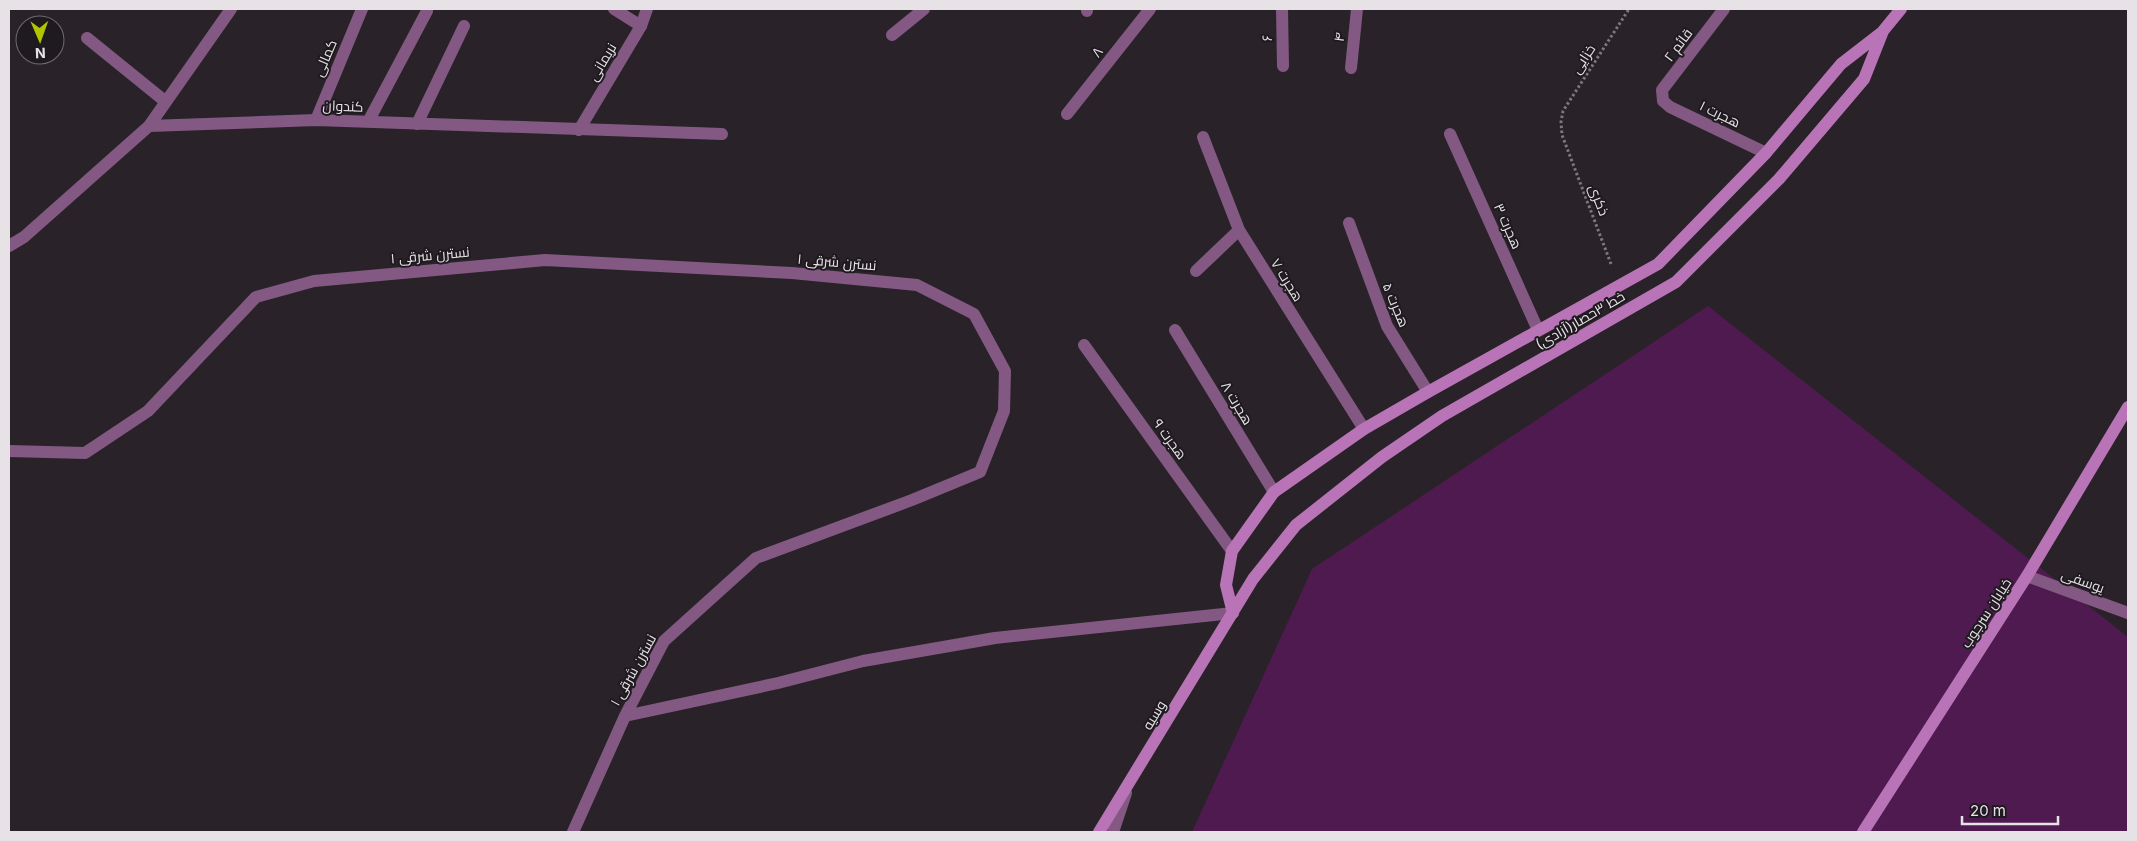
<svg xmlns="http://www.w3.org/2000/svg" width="2137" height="841" viewBox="0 0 2137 841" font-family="Inter,Cairo,sans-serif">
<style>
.green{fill:#4f1a50}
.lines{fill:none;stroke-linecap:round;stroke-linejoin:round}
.path{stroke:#7d787d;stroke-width:3;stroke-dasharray:2.5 2.5;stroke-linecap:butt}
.lane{stroke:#835983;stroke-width:12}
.street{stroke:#835983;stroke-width:12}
.secondary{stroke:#b974b8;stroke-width:12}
.labels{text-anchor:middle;stroke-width:4;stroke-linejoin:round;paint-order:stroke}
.street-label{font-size:14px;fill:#e6e2e6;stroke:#1f1a1f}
</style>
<rect width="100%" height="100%" fill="#292329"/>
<path class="green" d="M1708 306 2128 637V832H1192L1312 569Z"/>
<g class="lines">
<path class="path" d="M1611 264 1562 135 1561 122 1563 111 1629 9"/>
<path class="lane" d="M1724 9 1662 90 1663 101 1670 107 1766 153
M1087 11V9
M316 120 362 9
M579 130 641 26 647 9"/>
<path class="street" d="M614 9 641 26
M1282 9 1283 66
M892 35 924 9
M87 38 166 102
M1351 68 1357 9
M1067 114 1150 9
M368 122 427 11
M417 124 464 26
M149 126 231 9
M1450 134 1538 330
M1203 137 1239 230 1364 429
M1349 223 1387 326 1428 392
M9 246 24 237 149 126 316 120 722 134
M1196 271 1239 230
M1175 330 1274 492
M1084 345 1232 551
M9 451 85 453 148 411 256 297 314 281 545 260 792 273 917 285 974 314 1005 371 1004 411 980 472 912 500 756 558 664 641 625 716 573 832
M2027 576 2128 613
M625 716 778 683 863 661 995 638 1233 613
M1113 832 1126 793"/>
<path class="secondary" d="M1233 613 1226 585 1232 551 1274 492 1364 429 1428 392 1658 264 1766 153 1841 64 1881 33
M1099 832 1253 579 1296 525 1382 457 1442 416 1676 282 1779 179 1864 79 1883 31 1901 9
M1863 832 2027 576 2128 407"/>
</g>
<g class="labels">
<g class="street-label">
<text transform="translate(1339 37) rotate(-83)" y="5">۴</text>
<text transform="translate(1267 38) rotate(-91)" y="5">۶</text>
<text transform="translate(1678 45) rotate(-53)" y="5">قائم ۲</text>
<text transform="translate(1097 52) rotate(-52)" y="5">۸</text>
<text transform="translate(325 58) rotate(-67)" y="5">کمالی</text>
<text transform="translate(1583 59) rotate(-57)" y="5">خزایی</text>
<text transform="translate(602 62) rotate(-59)" y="5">نریمانی</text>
<text transform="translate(343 106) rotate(2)" y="5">کندوان</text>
<text transform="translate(1720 114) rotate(26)" y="5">هجرت ۱</text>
<text transform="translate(1599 200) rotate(69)" y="5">ذکری</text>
<text transform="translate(1508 226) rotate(66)" y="5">هجرت ۳</text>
<text transform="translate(430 255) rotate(-5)" y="5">نسترن شرقی ۱</text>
<text transform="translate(837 262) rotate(5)" y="5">نسترن شرقی ۱</text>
<text transform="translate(1287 280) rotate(58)" y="5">هجرت ۷</text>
<text transform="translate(1396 305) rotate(67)" y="5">هجرت ۵</text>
<text transform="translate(1580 320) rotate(-30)" y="5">خط ۳حصار(آزادی)</text>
<text transform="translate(1237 403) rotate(59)" y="5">هجرت ۸</text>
<text transform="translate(1170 439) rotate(54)" y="5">هجرت ۹</text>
<text transform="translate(2083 581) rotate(20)" y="5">یوسفی</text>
<text transform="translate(1986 613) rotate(-57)" y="5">خیابان سرجوب</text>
<text transform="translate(633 670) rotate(-61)" y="5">نسترن شرقی ۱</text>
<text transform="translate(1154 715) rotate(-59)" y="5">وسیه</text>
</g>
</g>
<rect width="2137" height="841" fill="none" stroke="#e6e2e6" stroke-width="20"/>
<g transform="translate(40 40) rotate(178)"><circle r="24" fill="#1f1a1f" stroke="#6f6a6f"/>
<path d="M0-4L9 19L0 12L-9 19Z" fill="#b0c500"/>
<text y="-8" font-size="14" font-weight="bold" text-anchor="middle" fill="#e6e2e6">N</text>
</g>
<path d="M1962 816v8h96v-8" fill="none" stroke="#e6e2e6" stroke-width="2.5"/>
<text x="1970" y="816" font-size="15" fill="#e6e2e6" stroke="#1f1a1f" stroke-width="4" paint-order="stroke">20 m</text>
</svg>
